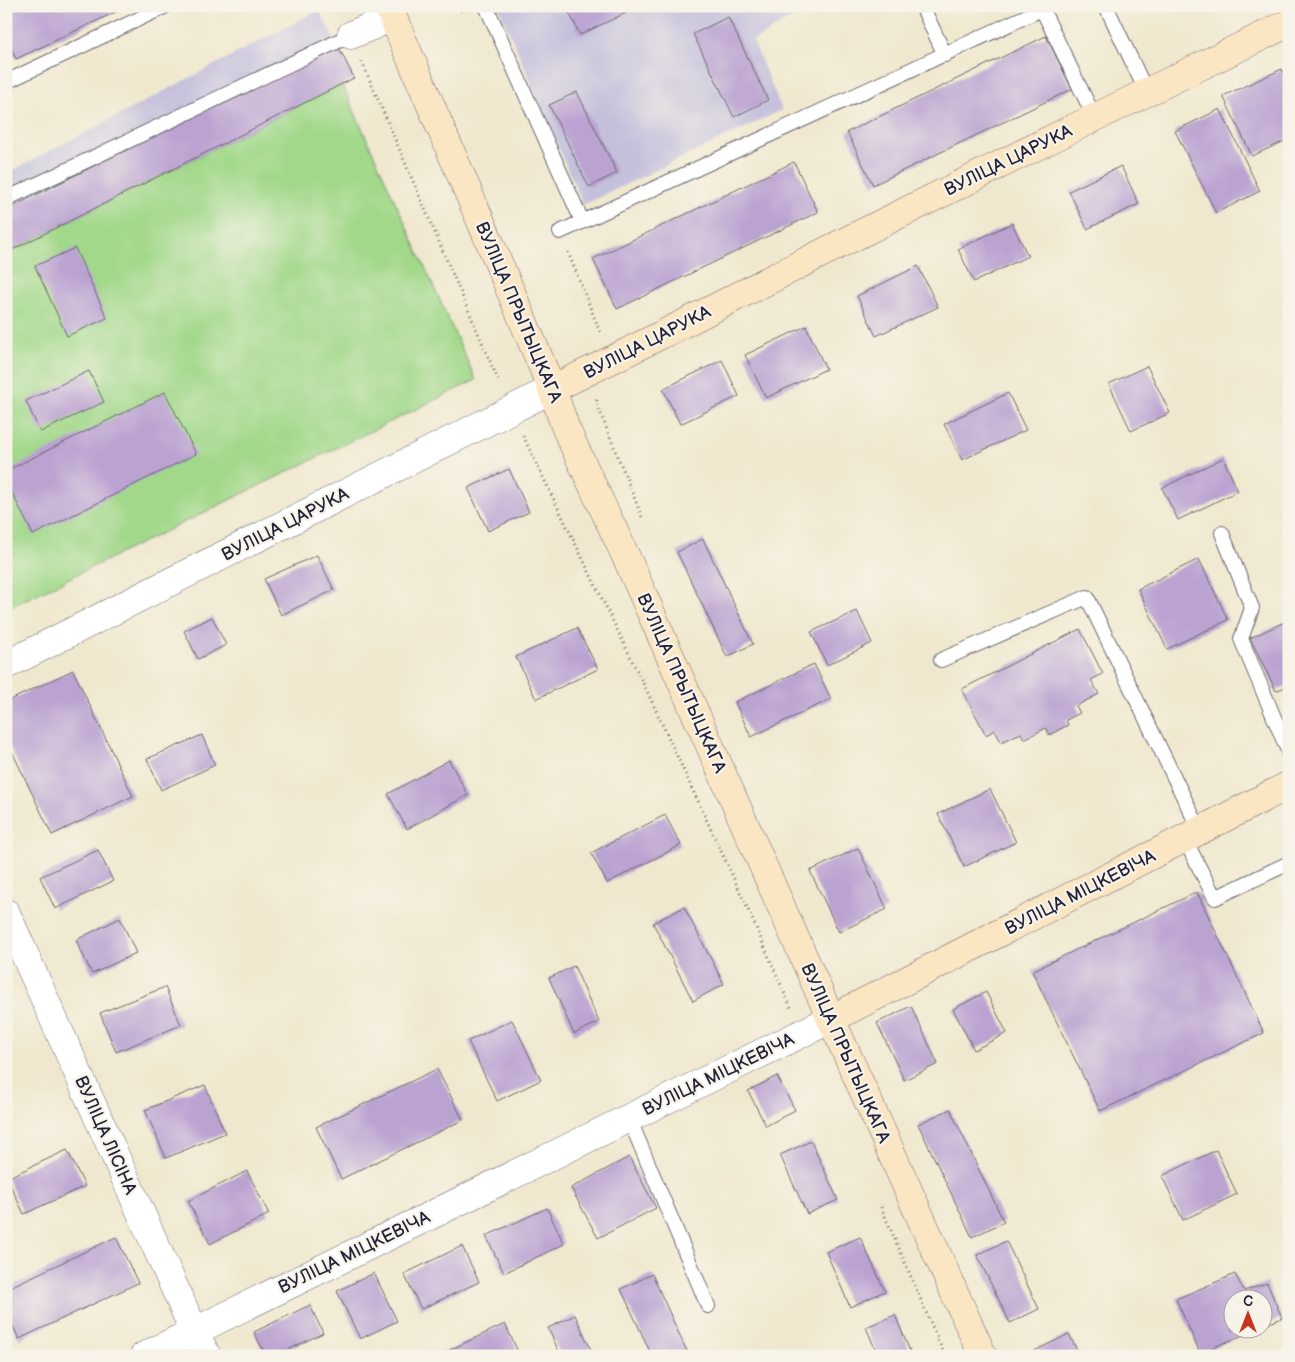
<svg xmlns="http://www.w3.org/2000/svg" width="1295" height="1362" viewBox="0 0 1295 1362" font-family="'Balsamiq Sans',sans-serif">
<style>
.industrial{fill:#c4c0db}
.green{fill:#a1d889;stroke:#627d62}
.building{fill:#baa2d1}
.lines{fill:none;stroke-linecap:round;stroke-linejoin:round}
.lane-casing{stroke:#6a676e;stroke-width:16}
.street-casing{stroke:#6a676e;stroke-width:29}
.secondary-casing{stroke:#6a676e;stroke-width:29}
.path{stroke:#6a676e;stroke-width:3;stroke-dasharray:1 4;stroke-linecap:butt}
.lane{stroke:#fff;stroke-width:14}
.street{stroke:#fff;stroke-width:28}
.secondary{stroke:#fbe6c4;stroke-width:28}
.labels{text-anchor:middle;stroke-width:4.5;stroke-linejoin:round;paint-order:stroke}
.street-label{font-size:18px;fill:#22223b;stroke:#f7f3e8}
</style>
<rect width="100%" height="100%" fill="#f7f3e8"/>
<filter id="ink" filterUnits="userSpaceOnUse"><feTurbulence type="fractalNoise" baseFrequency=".02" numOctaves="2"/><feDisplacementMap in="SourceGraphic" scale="10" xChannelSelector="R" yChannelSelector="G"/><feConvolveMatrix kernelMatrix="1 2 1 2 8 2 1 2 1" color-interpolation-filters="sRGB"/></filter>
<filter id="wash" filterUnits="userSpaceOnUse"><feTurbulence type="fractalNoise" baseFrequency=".0096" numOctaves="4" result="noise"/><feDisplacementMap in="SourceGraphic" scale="20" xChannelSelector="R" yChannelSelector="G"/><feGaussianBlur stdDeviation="1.12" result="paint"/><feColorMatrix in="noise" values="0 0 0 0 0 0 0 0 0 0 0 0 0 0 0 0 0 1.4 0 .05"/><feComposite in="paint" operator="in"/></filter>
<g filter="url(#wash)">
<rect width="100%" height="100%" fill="#f0e8ce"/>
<path class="industrial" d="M498 6H794L798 14 753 41 782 110 583 205Z
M319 10 354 78 6 253V174Z"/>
<path class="green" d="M342 84 476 380 6 609V253Z"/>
<g id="blocks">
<path class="building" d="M6 6H128L16 59 6 38Z
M566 6H640L580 35Z
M728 17 768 100 734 117 693 34Z
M1046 36 1072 89 873 185 847 132Z
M337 44 354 78 6 253V210Z
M1282 69 1289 84V139L1252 156 1223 96Z
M577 92 617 173 589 187 549 105Z
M1220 109 1260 191 1216 213 1175 131Z
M794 162 818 212 617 309 593 259Z
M1121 166 1139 204 1087 229 1069 191Z
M1012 223 1028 256 974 282 958 249Z
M75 248 107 318 67 336 35 266Z
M918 266 938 307 876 336 857 296Z
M806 326 826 369 766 398 745 355Z
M722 360 739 396 680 424 663 389Z
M1147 366 1170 413 1131 431 1109 384Z
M89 371 104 402 40 432 26 401Z
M165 392 196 454 33 535 6 481V471Z
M1008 393 1026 430 962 460 944 424Z
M1223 458 1238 491 1178 520 1162 488Z
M509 469 529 512 488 531 468 488Z
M703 539 753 644 727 657 677 552Z
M317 555 334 590 281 615 264 579Z
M1199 559 1228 620 1167 649 1138 589Z
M857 611 872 643 827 665 811 632Z
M212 617 226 645 198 659 184 631Z
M1289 620V685L1276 691 1250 638Z
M577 628 598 669 536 699 516 657Z
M1080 629 1103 674 1091 680 1099 694 1076 706 1080 713 1066 720 1068 725 1049 735 1046 728 1024 739 1021 733 1001 742 995 730 986 735 962 689Z
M814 664 831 699 751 737 735 702Z
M73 670 133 796 52 835 6 739V702Z
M202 735 215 765 161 790 147 759Z
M449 760 468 795 407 829 388 794Z
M990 789 1016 842 964 867 938 814Z
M665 815 681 845 607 883 591 853Z
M858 848 887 909 839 932 810 871Z
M98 850 113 881 55 909 40 877Z
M1197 892 1264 1033 1100 1111 1032 971Z
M684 907 724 984 693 1001 653 923Z
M120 918 136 953 92 974 76 940Z
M574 966 599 1022 574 1034 549 978Z
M165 987 181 1025 116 1052 100 1013Z
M986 992 1007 1033 974 1050 953 1009Z
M911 1006 938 1064 904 1080 877 1023Z
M512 1020 541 1080 497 1101 468 1041Z
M437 1069 463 1120 341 1179 316 1127Z
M777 1076 795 1110 766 1126 748 1091Z
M205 1085 225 1133 166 1158 145 1110Z
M950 1109 1004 1222 972 1237 918 1124Z
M811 1141 838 1200 807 1214 780 1155Z
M67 1150 85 1186 24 1214 7 1178Z
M1216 1150 1237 1194 1183 1220 1162 1176Z
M629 1157 656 1208 598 1238 571 1188Z
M247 1171 269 1214 210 1244 188 1201Z
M547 1208 564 1244 504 1273 486 1236Z
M116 1237 138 1283 19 1339 6 1312V1289Z
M860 1237 885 1291 850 1307 826 1252Z
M1006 1241 1039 1309 1010 1323 977 1255Z
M462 1246 479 1282 421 1309 404 1274Z
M374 1273 397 1321 360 1339 337 1291Z
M652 1274 689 1356H652L621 1289Z
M1235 1274 1244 1291 1267 1283 1282 1318 1262 1326V1300H1232V1330H1255L1200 1353 1176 1299Z
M310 1305 323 1333 275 1356H266L254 1332Z
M575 1315 594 1356H561L548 1328Z
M895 1315 912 1356H878L866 1327Z
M505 1324 520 1356H444L443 1353Z
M1069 1334 1080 1356H1024Z"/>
</g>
</g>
<g filter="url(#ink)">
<use href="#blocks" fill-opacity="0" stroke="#6a676e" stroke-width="1"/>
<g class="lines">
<defs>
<path id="lane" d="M486 6 582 221
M922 6 945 55
M1106 6 1146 91
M6 82 166 6
M6 199 351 35
M560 232 1042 9 1087 102 1096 117
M1222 533 1252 608 1241 639 1289 753
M941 660 1087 597 1200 831
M1184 838 1215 898 1289 863
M629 1118 708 1306"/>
<path id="street" d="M351 35 393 17
M6 665 552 389
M6 913 194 1331 207 1356
M144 1356 831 1019"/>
<path id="secondary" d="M388 6 485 231 552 389 566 429 628 561 831 1019 983 1356
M552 389C656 339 758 285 862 233 1004 162 1146 92 1289 23
M831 1019 1289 785"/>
</defs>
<use href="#lane" class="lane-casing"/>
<use href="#street" class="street-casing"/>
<use href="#secondary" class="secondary-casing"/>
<path class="path" d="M459 6 463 15
M362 62 499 382
M568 252 601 334
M597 400 596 402 642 517
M523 436 646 689 752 918 791 1008
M881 1207 945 1356"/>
<use href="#lane" class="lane"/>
<use href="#street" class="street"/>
<use href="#secondary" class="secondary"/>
</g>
</g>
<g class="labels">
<g class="street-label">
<text transform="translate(1008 160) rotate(-26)" y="6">ВУЛІЦА ЦАРУКА</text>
<text transform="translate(519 312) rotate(67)" y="6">ВУЛІЦА ПРЫТЫЦКАГА</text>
<text transform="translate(647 342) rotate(-27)" y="6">ВУЛІЦА ЦАРУКА</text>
<text transform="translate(285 524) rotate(-27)" y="6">ВУЛІЦА ЦАРУКА</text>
<text transform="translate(682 683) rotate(66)" y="6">ВУЛІЦА ПРЫТЫЦКАГА</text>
<text transform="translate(1080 892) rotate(-27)" y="6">ВУЛІЦА МІЦКЕВІЧА</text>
<text transform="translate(846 1053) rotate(66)" y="6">ВУЛІЦА ПРЫТЫЦКАГА</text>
<text transform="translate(718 1074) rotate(-26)" y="6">ВУЛІЦА МІЦКЕВІЧА</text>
<text transform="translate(106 1135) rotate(66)" y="6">ВУЛІЦА ЛІСІНА</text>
<text transform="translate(354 1252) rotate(-26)" y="6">ВУЛІЦА МІЦКЕВІЧА</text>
</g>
</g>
<rect width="1295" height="1362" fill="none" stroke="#f7f3e8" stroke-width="25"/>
<g transform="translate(1248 1314)"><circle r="24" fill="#f7f3e8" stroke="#a29fa3"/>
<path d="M0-4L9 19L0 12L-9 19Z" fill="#c8321e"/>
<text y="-8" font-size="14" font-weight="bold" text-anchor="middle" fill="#22223b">С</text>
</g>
</svg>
